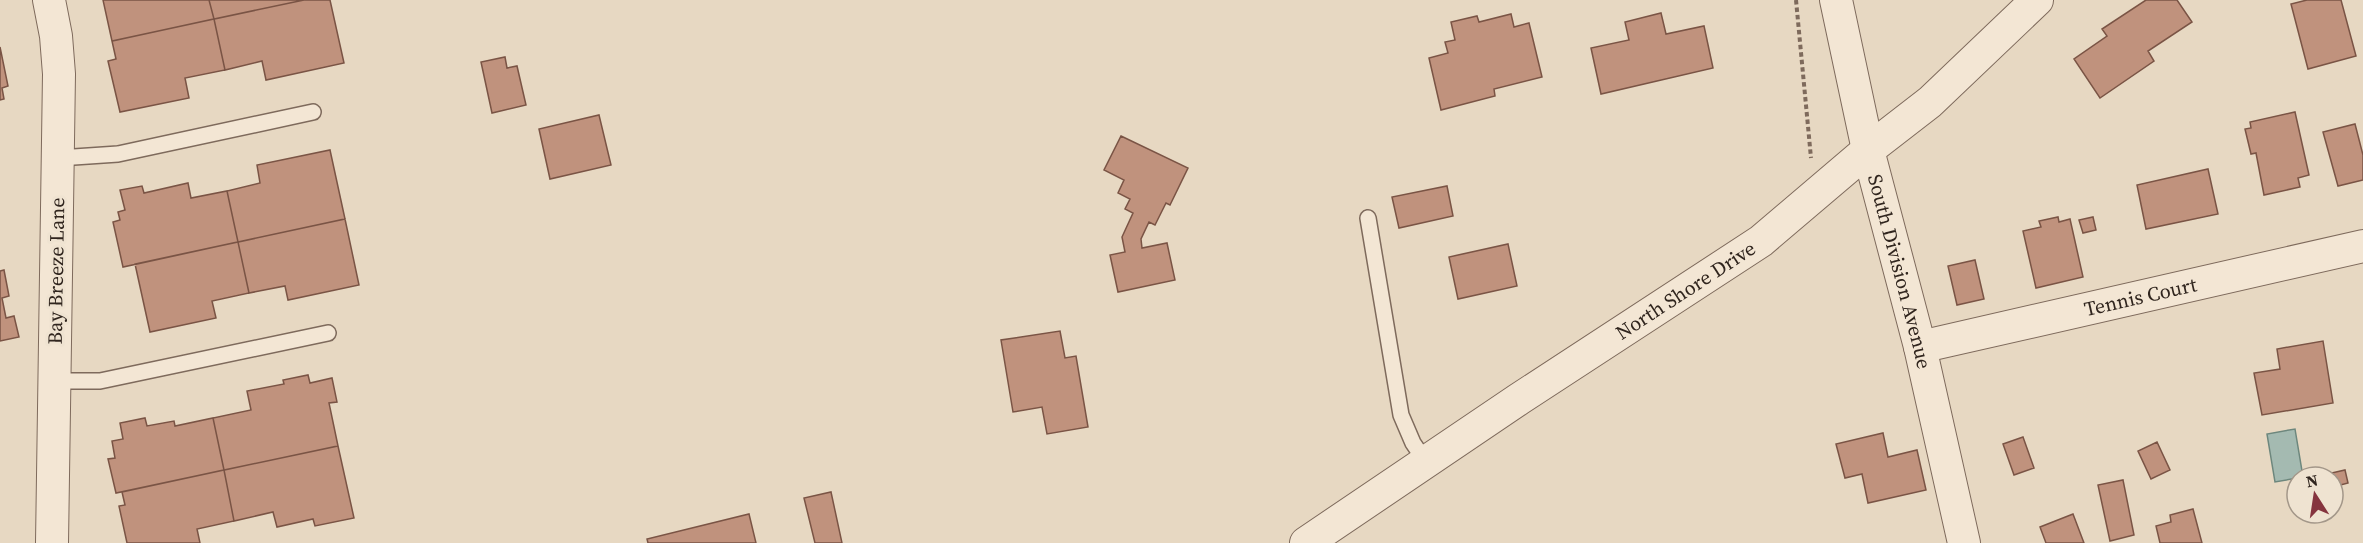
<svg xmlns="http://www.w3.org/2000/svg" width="2363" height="543" viewBox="0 0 2363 543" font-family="'Source Serif 4',serif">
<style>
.water{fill:#a4bab1;stroke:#6d877d;stroke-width:1.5}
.building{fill:#c0927d;stroke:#7a5445;stroke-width:1.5}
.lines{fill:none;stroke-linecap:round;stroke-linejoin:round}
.service-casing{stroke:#7e6a5c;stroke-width:18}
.minor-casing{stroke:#7e6a5c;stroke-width:34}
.path{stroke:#7e6a5c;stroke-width:4;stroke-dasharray:4.5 3;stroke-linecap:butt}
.service{stroke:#f3e6d4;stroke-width:15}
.minor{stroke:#f3e6d4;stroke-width:32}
.labels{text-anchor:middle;stroke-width:6;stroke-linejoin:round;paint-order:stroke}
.street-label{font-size:20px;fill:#30251e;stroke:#efe3d1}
</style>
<rect width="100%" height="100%" fill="#e7d8c2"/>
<path class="water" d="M2295 429 2303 477 2275 482 2267 434Z"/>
<path class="building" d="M103 0H209L214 19 112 41Z
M209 0H304L214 19Z
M304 0H330L344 63 266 80 262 61 225 70 214 19Z
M2146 0H2177L2192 22 2148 51 2154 61 2100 98 2074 59 2107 36 2102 29Z
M2307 0H2341L2356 56 2308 69 2291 4Z
M1661 13 1666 34 1704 26 1713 68 1601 94 1591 48 1629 40 1625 22Z
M1511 14 1514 27 1529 23 1542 77 1494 89 1495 96 1441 110 1429 58 1448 53 1445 42 1455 40 1451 22 1477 16 1479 22Z
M214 19 225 70 185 78 189 98 120 112 108 61 116 59 112 41Z
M0 47 8 86 2 88 4 99 0 100Z
M505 57 507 68 517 66 526 105 492 113 481 62Z
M2295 112 2309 175 2298 178 2300 187 2264 195 2256 153 2251 154 2245 129 2251 128 2250 122Z
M599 115 611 165 550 179 539 129Z
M2355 124 2363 155V180L2338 186 2323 132Z
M1121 136 1188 168 1170 205 1166 203 1155 225 1149 222 1141 239 1142 248 1167 243 1175 280 1118 292 1110 255 1125 252 1122 237 1133 213 1125 209 1130 199 1118 193 1124 180 1104 170Z
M330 150 345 219 238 242 227 191 260 183 257 165Z
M2208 169 2218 214 2146 229 2137 185Z
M188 183 191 198 227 191 238 242 123 267 113 222 120 220 118 212 125 210 120 190 142 186 144 193Z
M1447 186 1453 216 1399 228 1392 197Z
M2058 217 2059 222 2070 219 2083 277 2036 288 2023 231 2041 227 2039 221Z
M2093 217 2096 230 2083 233 2079 220Z
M345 219 359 285 288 300 285 286 249 293 238 242Z
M238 242 249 293 212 301 216 318 150 332 135 264Z
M1508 244 1517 286 1458 299 1449 257Z
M1975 260 1984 299 1957 305 1948 266Z
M4 270 9 296 2 298 6 318 14 316 19 337 0 341V271Z
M1060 331 1065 358 1076 356 1088 427 1047 434 1042 407 1013 412 1001 340Z
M2323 341 2333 403 2262 415 2254 373 2280 369 2277 349Z
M308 375 310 383 332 378 337 402 329 403 338 446 224 470 213 418 251 410 247 391 284 384 283 380Z
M145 418 147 426 174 421 175 426 213 418 224 470 116 493 108 459 115 458 112 441 123 439 120 423Z
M1883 433 1888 457 1917 450 1926 490 1868 503 1862 474 1845 478 1836 444Z
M2023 437 2034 468 2014 475 2003 444Z
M2157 442 2170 470 2151 479 2138 451Z
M338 446 354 518 315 526 313 519 277 527 273 512 234 521 224 470Z
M224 470 234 521 197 529 200 543H127L119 506 125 505 122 492Z
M2345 470 2348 483 2333 487V477H2327V474Z
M2123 480 2134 535 2110 541 2098 485Z
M831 492 842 543H815L804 498Z
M2193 509 2202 543H2160L2156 526 2171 522 2170 515Z
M749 514 756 543H648L647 539Z
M2073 514 2084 543H2046L2040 527Z"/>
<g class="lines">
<defs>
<path id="service" d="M59 158 118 154 313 112
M1368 218 1401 415 1413 443 1426 462
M55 381H100L328 333"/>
<g id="minor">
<path d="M49 0 56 36 59 74 52 543"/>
<path id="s1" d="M1836 0 1868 150 1920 347 1964 543"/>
<path id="s2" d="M1920 347 2363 246"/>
<path id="s3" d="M1306 543 1519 399 1761 241 1868 150 1930 102 2037 0"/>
</g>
</defs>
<use href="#service" class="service-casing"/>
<use href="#minor" class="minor-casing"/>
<path class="path" d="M1796 0 1811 158"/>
<use href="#service" class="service"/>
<use href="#minor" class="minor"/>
</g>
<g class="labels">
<g class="street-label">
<text transform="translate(56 271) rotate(-89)" y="7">Bay Breeze Lane</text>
<text dy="7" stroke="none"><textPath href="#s1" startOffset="279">South Division Avenue</textPath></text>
<text dy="7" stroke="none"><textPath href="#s3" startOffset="456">North Shore Drive</textPath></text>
<text dy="7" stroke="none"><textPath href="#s2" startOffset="226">Tennis Court</textPath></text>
</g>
</g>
<g transform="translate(2315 495) rotate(348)"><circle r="28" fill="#efe3d1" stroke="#a39789" stroke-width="1.5"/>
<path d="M0-4.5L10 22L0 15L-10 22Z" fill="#85343e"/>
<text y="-9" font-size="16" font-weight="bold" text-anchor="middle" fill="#30251e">N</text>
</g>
</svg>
